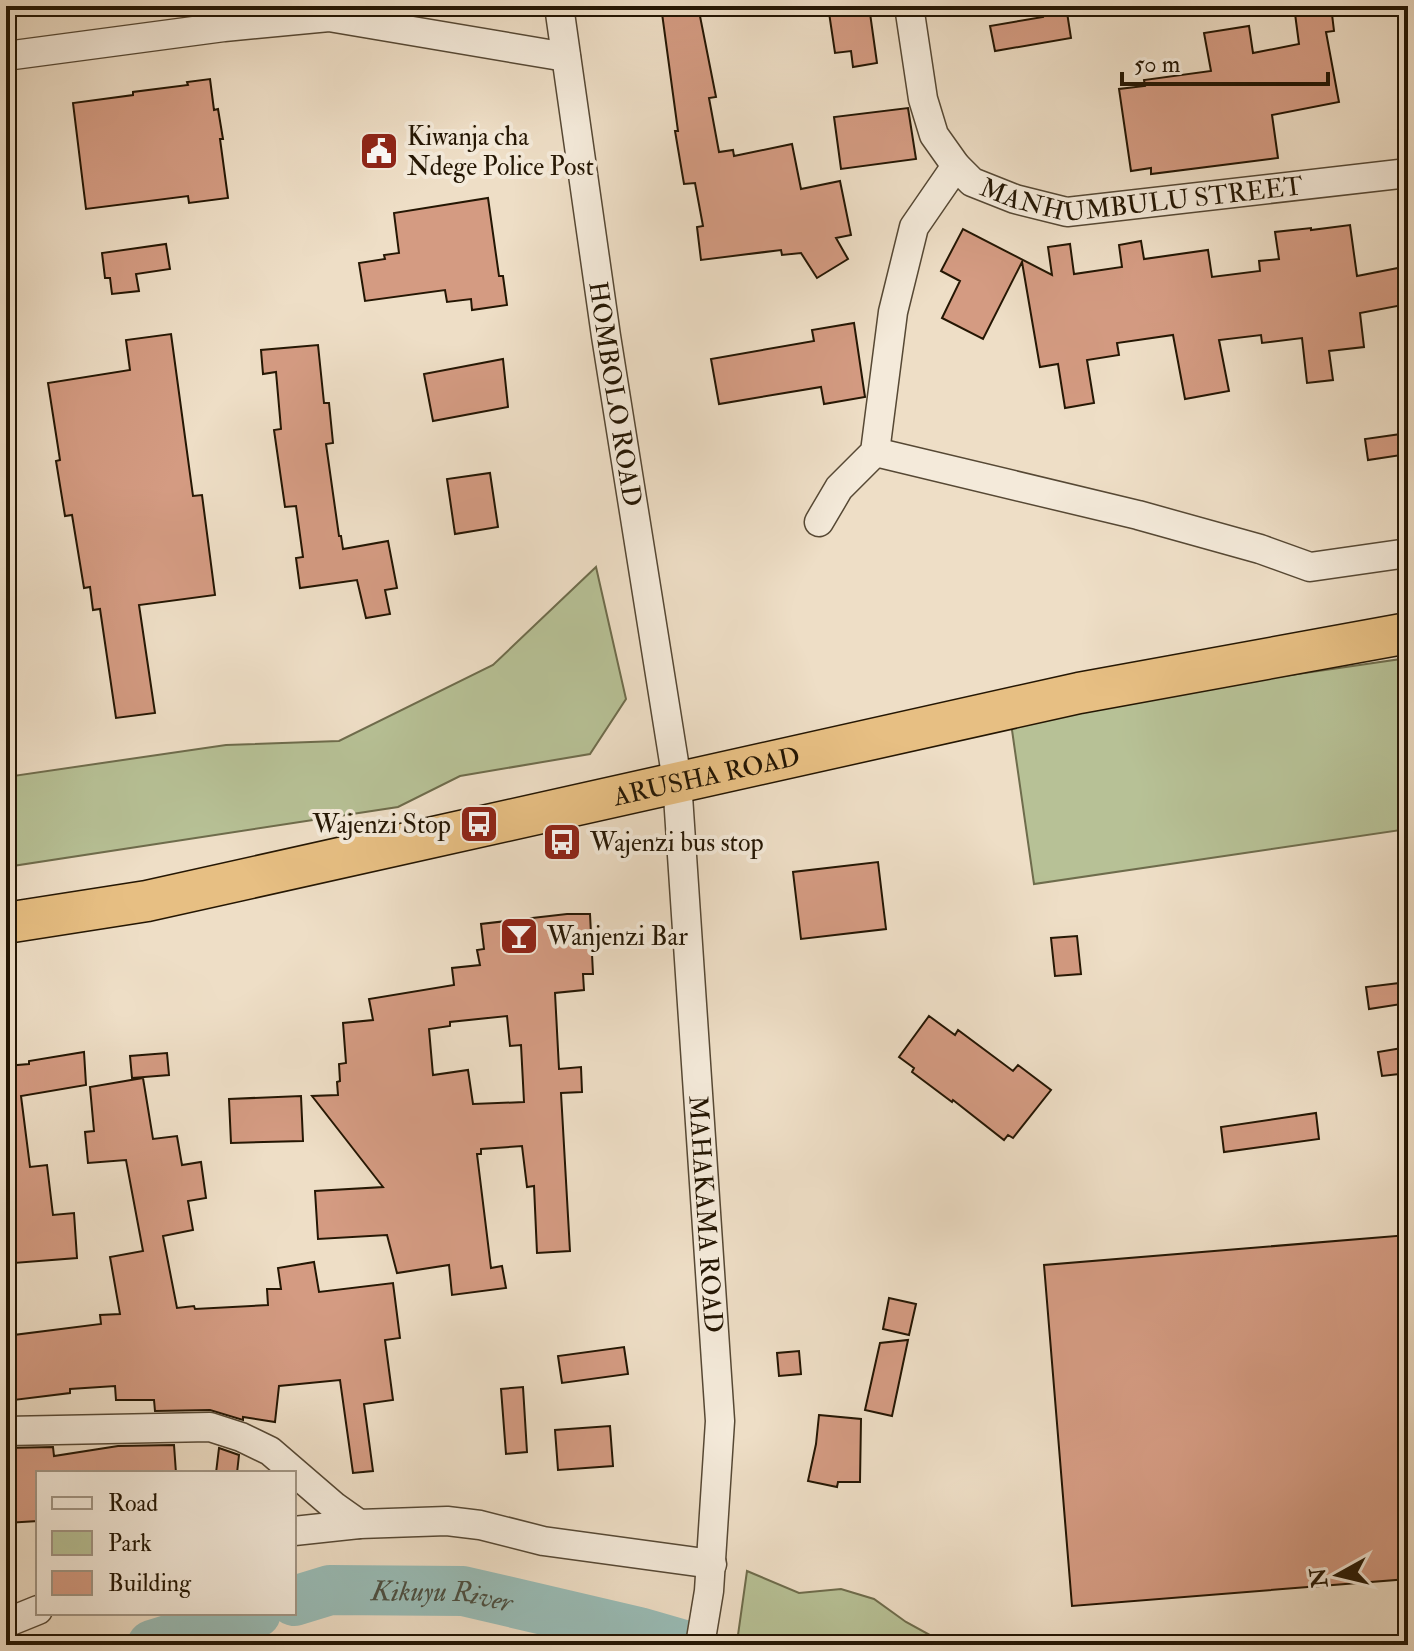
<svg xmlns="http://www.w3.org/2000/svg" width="1414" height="1651" viewBox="0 0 1414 1651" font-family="'IM FELL Double Pica',serif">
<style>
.green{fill:#b7c196;stroke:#6e6c4c;stroke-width:2}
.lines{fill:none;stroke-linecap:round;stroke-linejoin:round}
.river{stroke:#99bcb6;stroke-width:50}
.building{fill:#d49b82;stroke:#241603;stroke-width:2;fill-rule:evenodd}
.minor-casing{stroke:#564834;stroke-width:31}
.highway-casing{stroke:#241603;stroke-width:43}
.minor{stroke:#f4eada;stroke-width:28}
.highway{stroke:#e7bf83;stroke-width:40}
.labels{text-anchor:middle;stroke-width:8;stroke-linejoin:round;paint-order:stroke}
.poi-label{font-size:26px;fill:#241603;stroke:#f4eada;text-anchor:start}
.street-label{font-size:26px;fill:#241603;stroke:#f4eada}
.water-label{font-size:28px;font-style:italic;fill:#4d5042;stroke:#f4eada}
</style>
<rect width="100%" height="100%" fill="#eedec6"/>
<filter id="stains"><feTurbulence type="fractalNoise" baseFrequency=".0025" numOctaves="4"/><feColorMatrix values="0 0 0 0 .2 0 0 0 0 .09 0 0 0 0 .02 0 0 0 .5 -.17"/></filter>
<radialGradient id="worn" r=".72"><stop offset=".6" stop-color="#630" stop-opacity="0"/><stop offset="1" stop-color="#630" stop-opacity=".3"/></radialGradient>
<path class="green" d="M596 567 626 699 590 754 460 776 398 807 6 867V777L226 745 339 741 493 665Z
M1408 658V829L1034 884 1010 716Z
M747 1571 799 1593 841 1589 874 1599 906 1622 948 1645H746L737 1642Z"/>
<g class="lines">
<g class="river">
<path id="s1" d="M294 1601 330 1590 463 1591 639 1632 684 1645"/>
<path d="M152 1645 256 1613"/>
</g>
</g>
<path class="building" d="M661 6H698L716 97 709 98 719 152 733 150 734 156 792 144 801 189 840 181 851 235 836 238 848 259 817 278 801 253 782 255 781 250 701 260 697 227 703 226 695 183 684 184 675 131H678Z
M828 6H869L877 63 853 67 851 51 835 53Z
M1041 6H1066L1071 38 995 51 990 26 1043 17Z
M1294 6H1331L1334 31 1326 32 1339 102 1272 115 1278 158 1151 174V168L1131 171 1119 89 1145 86 1144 80 1211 71 1204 33 1249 26 1253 53 1299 44Z
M210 79 214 110 218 109 223 139H220L228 198 189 203 188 196 86 209 73 103 133 95V92L188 85 187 82Z
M908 108 916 159 841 169 834 117Z
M389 133 393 161 368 165 364 136Z
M488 198 499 276H503L507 305 472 310 471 299 447 302 445 290 365 301 359 263 385 259 384 255 399 253 394 213Z
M1350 225 1357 276 1408 266V304L1360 313 1364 347 1329 351 1333 380 1307 383 1302 338 1262 343 1261 335 1219 340 1229 391 1185 399 1173 335 1117 343 1119 355 1087 360 1094 403 1065 408 1058 364 1040 367 1022 262 983 339 942 318 960 281 941 271 963 229 1052 275 1048 247 1070 244 1074 274 1122 267 1119 245 1141 241 1144 259 1208 250 1212 277 1260 271 1259 261 1279 259 1275 232 1311 228V230Z
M166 244 170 269 136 274 139 291 112 294 110 278H105L102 253Z
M854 323 865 397 824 404 821 387 719 404 711 359 814 341 812 330Z
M171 334 193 496 202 495 215 595 139 605 155 713 116 718 100 609 93 610 90 587 84 588 72 515 65 516 56 461 60 460 48 383 130 370 126 340Z
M318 345 324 403H329L333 443 326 444 339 536H341L343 549 388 541 397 588 385 590 390 614 366 618 357 580 300 588 296 558 303 557 296 506 285 507 274 430 281 429 276 372 263 374 261 350Z
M503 359 508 407 433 421 424 374Z
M1408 433V454L1368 460 1365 439Z
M490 473 498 527 455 534 447 479Z
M878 862 886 929 801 939 793 872Z
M567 914H590L593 974H583L584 990 555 993 559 1069 581 1067 582 1092 561 1093 570 1251 537 1253 534 1186 527 1187 522 1146 481 1149V1154H477L491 1268 502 1266 506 1288 452 1295 449 1265 397 1273 387 1235 318 1239 315 1191 383 1187 312 1096 338 1095 337 1082 340 1081 339 1064 346 1063 343 1023 373 1020 369 999 454 985 452 968 480 965 477 950 484 949 481 924ZM507 1016 510 1046 521 1045 524 1102 473 1104 468 1070 433 1075 429 1029 450 1026V1022Z
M1077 936 1081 974 1055 976 1051 938Z
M1408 982V1003L1369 1009 1366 987Z
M929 1016 955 1035 958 1030 1013 1071 1018 1065 1051 1090 1013 1138 1008 1135 1004 1140 953 1100 952 1102 912 1072 914 1068 899 1057Z
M1408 1047V1073L1382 1076 1378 1052Z
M84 1052 86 1085 21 1096 30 1167 47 1165 53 1215 74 1213 77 1258 14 1263 10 1211 6 1212V1066L29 1064V1061Z
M167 1053 169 1075 132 1078 130 1056Z
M143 1078 153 1139 177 1136 182 1165 201 1162 206 1198 188 1201 193 1230 163 1236 177 1308 194 1306 195 1309 268 1305 267 1289H281L278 1268 314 1262 319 1292 393 1283 400 1338 385 1340 393 1400 364 1404 373 1471 353 1473 340 1380 279 1386 275 1422 243 1417V1420L210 1410 155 1411 154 1400H116L115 1386 70 1389V1393L14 1400 9 1359H6V1336L101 1324 100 1315 120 1314 110 1257 143 1251 126 1160 88 1163 85 1132 94 1131 90 1087Z
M301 1096 303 1141 231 1143 229 1099Z
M1316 1113 1319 1139 1224 1152 1221 1127Z
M1408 1235V1579L1072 1606 1044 1265Z
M889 1298 916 1304 909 1335 883 1329Z
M908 1340 892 1416 865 1410 880 1343Z
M624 1347 628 1374 562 1383 558 1356Z
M799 1351 801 1374 779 1376 777 1353Z
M523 1387 527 1452 506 1454 501 1389Z
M819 1415 861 1419 860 1482H838L837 1487 808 1481 816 1444Z
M610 1426 613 1466 558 1470 555 1430Z
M174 1445 176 1473H38V1521L6 1523V1448L53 1447 54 1456 118 1446Z
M219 1448 239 1455 237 1473H216Z"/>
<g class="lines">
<defs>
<g id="minor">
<path id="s2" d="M559 6 606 336 677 781 720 1421 709 1591 700 1645"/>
<path id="s3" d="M909 6 923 99 934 135 956 166 972 182 1015 199 1067 212 1408 173"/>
<path d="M6 56 224 27 329 17 566 57"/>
<path d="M875 452 1138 515 1260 549 1310 567 1408 553"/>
<path d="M819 522 839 488 875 452 893 312 914 227 956 166"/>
<path d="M6 1431 210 1427 241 1437 270 1451 335 1507 359 1524"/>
<path d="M294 1531 359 1524 447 1521 480 1525 543 1541 712 1564"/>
<path d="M6 1623 38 1610"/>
</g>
<g id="highway">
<path id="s4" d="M6 923 147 901 1079 693 1408 633"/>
</g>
</defs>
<use href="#minor" class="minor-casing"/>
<use href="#highway" class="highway-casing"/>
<use href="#minor" class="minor"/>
<use href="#highway" class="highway"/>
</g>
<defs>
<symbol id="civic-square" viewBox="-11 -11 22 22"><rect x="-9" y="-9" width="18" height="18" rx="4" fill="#8f2418" stroke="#f4eada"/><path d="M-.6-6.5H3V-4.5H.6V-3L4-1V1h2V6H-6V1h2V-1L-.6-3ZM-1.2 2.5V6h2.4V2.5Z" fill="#fff"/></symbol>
<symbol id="bus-square" viewBox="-11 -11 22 22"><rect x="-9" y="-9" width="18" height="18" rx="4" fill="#8f2418" stroke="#f4eada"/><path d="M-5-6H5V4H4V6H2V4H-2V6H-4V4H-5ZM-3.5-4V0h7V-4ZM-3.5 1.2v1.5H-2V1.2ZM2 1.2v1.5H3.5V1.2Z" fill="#fff"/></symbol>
<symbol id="bar-square" viewBox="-11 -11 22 22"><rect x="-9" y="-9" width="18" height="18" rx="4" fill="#8f2418" stroke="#f4eada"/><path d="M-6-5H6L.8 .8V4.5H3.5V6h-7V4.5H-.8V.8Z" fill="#fff"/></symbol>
</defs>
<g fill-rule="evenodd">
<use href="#civic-square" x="357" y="129" width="44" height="44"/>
<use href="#bus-square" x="457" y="802" width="44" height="44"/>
<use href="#bus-square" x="540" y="820" width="44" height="44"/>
<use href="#bar-square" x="497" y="914" width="44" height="44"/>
</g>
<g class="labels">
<g class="poi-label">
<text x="407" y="145">Kiwanja cha<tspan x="407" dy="30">Ndege Police Post</tspan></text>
<text x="451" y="833" text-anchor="end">Wajenzi Stop</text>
<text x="590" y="851">Wajenzi bus stop</text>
<text x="547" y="945">Wanjenzi Bar</text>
</g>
<g class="street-label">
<text dy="9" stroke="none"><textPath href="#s3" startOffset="366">MANHUMBULU STREET</textPath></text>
<text dy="9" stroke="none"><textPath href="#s2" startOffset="392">HOMBOLO ROAD</textPath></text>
<text dy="9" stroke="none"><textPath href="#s4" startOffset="716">ARUSHA ROAD</textPath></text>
<text dy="9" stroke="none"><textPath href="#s2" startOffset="1218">MAHAKAMA ROAD</textPath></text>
</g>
<g class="water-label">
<text dy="10" stroke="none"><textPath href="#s1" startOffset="150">Kikuyu River</textPath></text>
</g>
</g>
<rect width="1414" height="1651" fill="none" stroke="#eedec6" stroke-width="32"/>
<rect x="8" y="8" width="1398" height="1635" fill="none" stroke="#241603" stroke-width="4"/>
<rect x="16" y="16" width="1382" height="1619" fill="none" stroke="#241603" stroke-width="2"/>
<rect x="36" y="1471" width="260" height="144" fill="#f4eada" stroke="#a19584" stroke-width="2"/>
<rect x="52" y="1497" width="40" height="12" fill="#f4eada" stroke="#a19584" stroke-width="2"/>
<text x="108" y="1511" font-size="24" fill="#241603">Road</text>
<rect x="52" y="1531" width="40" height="24" fill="#b7c196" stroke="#a19584" stroke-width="2"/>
<text x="108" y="1551" font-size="24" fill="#241603">Park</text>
<rect x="52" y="1571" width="40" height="24" fill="#d49b82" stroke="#a19584" stroke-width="2"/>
<text x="108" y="1591" font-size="24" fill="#241603">Building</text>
<g transform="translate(1338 1575) rotate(262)" stroke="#f4eada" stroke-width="6" paint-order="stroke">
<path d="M0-6L14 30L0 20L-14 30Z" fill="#241603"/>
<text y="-12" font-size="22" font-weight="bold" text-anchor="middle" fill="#241603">N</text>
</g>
<path d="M1122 72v12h206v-12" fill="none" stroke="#241603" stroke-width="4"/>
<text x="1134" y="72" font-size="24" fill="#241603" stroke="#f4eada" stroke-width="6" paint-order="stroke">50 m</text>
<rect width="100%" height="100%" filter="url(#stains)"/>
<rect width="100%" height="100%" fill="url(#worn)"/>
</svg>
